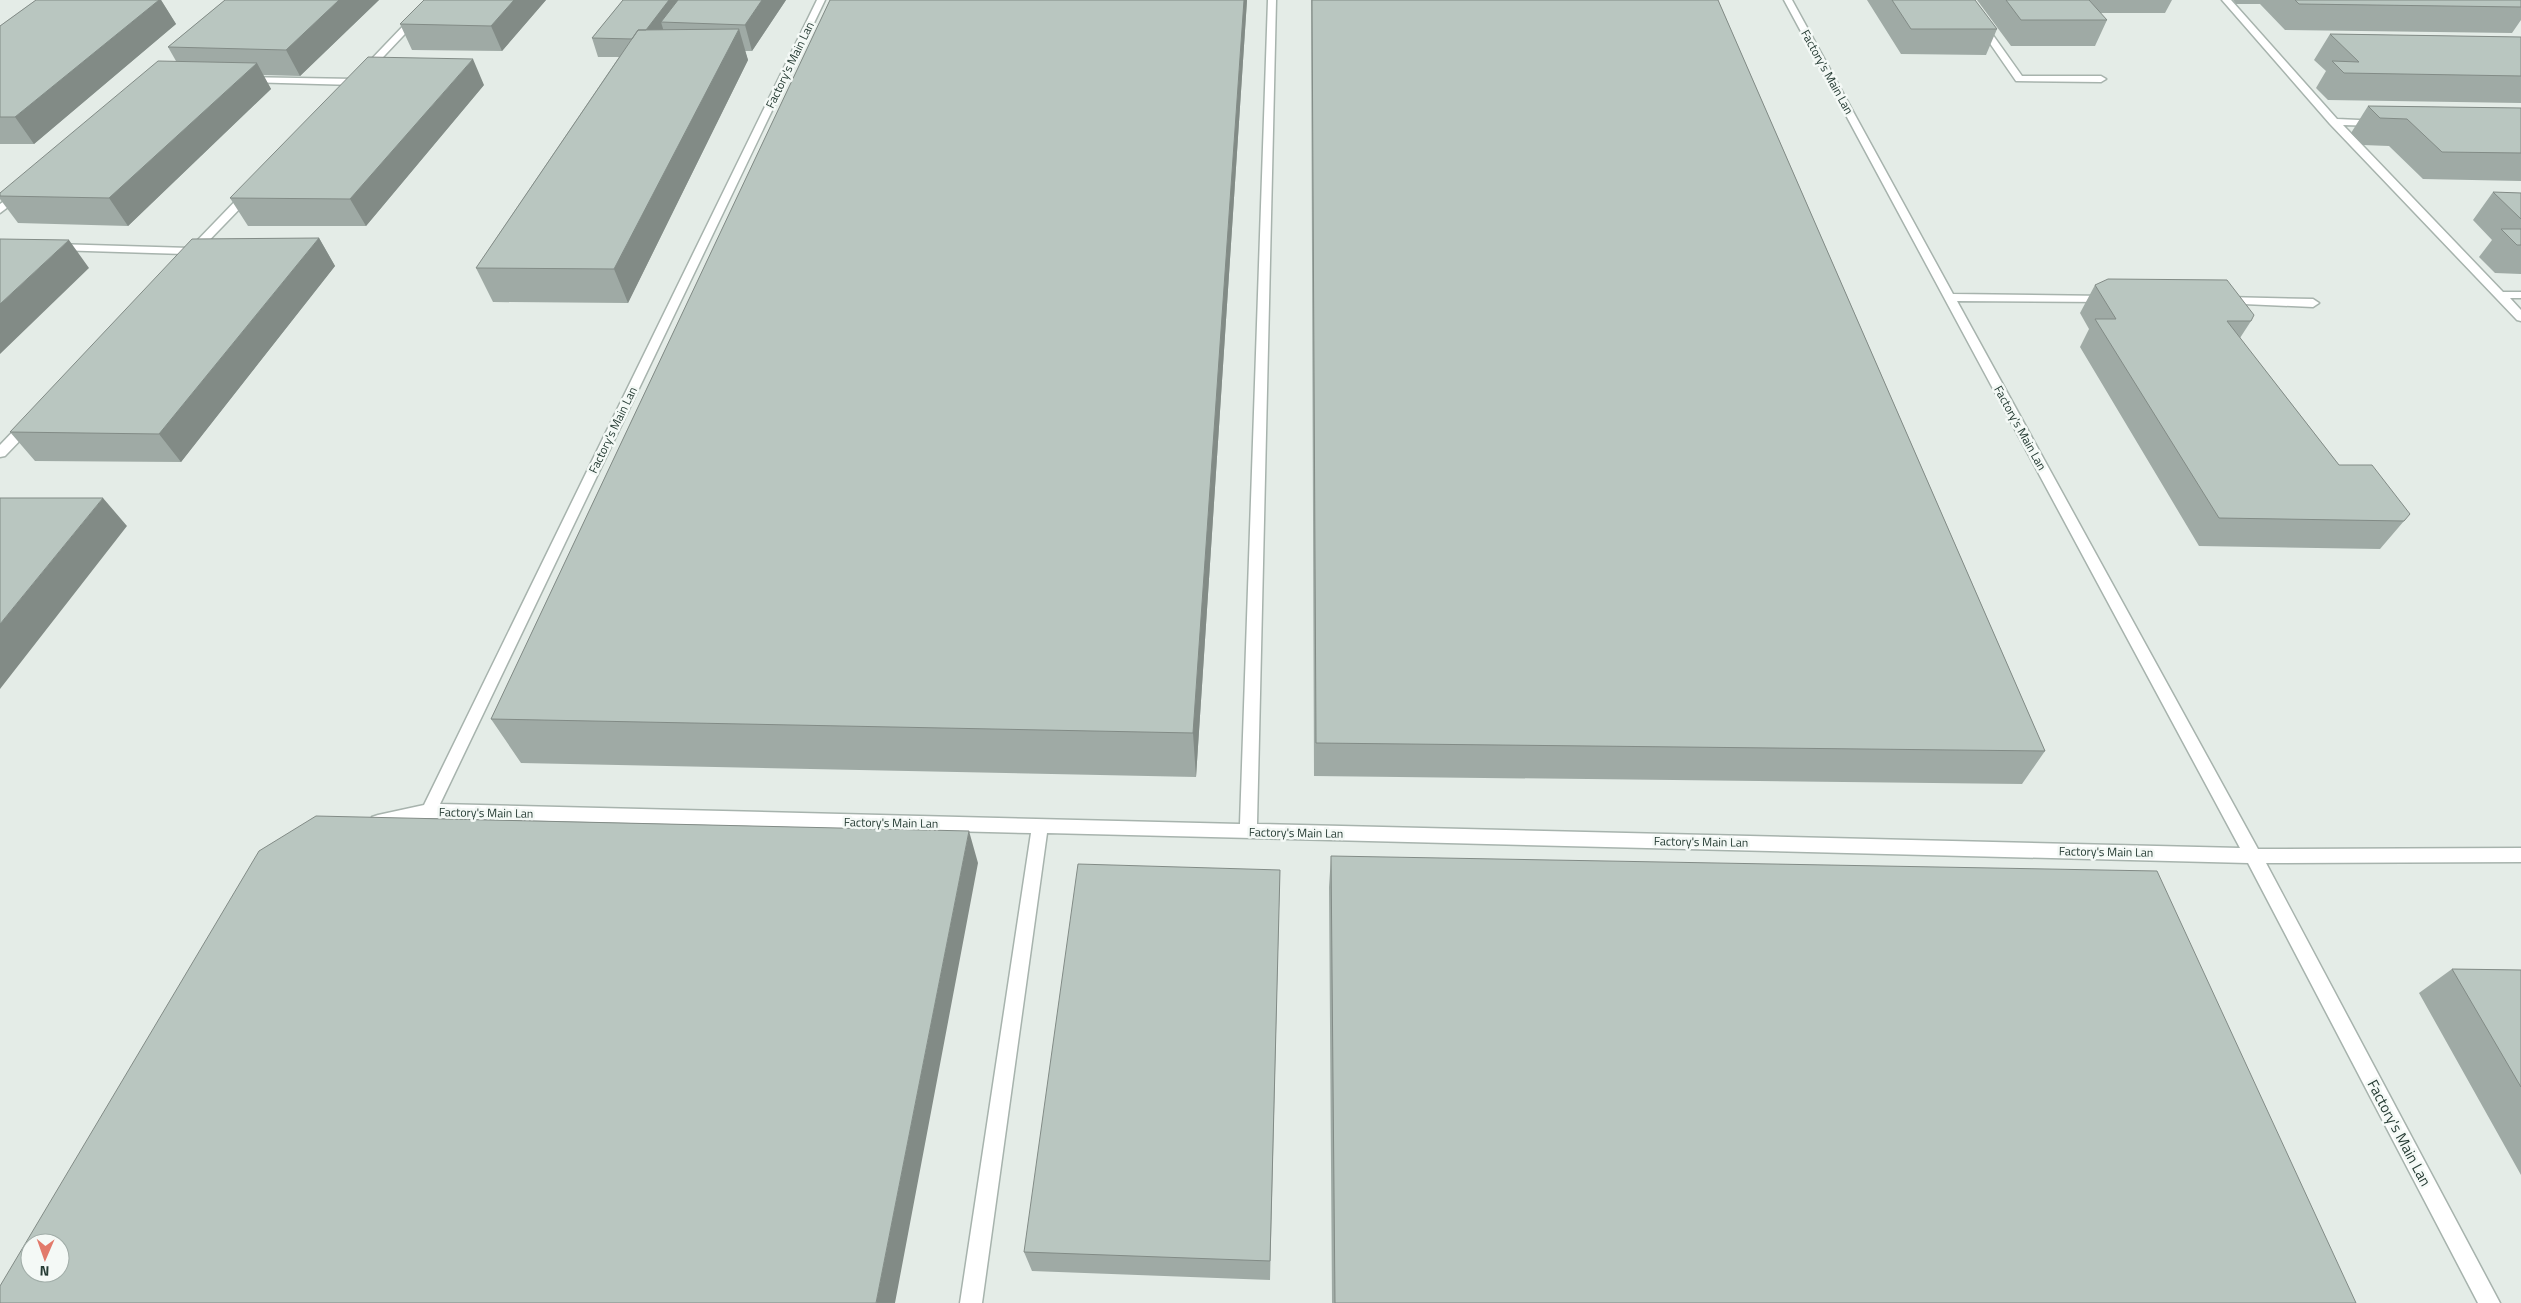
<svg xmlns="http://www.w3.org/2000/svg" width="2521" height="1303" viewBox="0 0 2521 1303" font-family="'Titillium Web',sans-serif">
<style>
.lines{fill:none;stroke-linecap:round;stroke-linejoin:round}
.service-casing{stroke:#a7b3ad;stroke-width:3}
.service{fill:#fff;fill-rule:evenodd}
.wall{fill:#9faaa5}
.shaded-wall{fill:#828b86}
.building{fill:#b9c6c0;stroke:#828b86;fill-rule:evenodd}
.labels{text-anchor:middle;stroke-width:5;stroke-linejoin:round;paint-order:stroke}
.street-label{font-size:12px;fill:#253b33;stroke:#f4f9f6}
.near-street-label{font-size:15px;fill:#253b33;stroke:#f4f9f6}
</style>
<rect width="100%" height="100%" fill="#e4ece7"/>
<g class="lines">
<defs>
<path id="service" d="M428 0H437L368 73H362V69Z
M817 0H825L440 804 1240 824 1268 0H1276L1257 824 2240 848 1784 0H1792L1953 294 2107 296 2113 299 2107 302 1957 301 2258 849 2521 848V862L2266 863 2500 1303H2478L2248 863 1047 833 982 1303H960L1031 833 429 818 378 829 372 827 370 822 372 817 378 815 424 805Z
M1960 0H1968L2022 76H2101L2106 79 2101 82 2016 81Z
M2222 0H2231L2337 119 2381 121V125L2377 126 2343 125 2503 292H2521V298H2510L2521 310V321L2517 320 2330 124Z
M246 77 355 79 360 82 355 85 243 82V78Z
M20 190 24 191V195L0 213V204Z
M249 190 253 191V195L194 256 190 257 184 254 55 250 49 247 55 244 190 248 245 191Z
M2225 297 2313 299 2319 303 2313 307 2221 303V299Z
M28 420 33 421 34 424 33 427 5 456 0 457V445L23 421Z"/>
</defs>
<use href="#service" class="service-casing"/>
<use href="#service" class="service"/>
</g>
<path class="wall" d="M36 0H161L176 24 34 144H0V26Z
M225 0H379L300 76 263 75 271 89 128 226 18 223 0 199V193L176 61 168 47Z
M424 0H546L502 51 412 50 400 24Z
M623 0H786L752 51H745L748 60 628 303 493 302 476 268 619 57H598L592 38Z
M830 0H1247L1196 777 521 763 491 719Z
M1311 0H1718L2045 751 2022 784 1314 776Z
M1867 0H1975L1997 29 1986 55 1901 54Z
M1977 0H2172L2165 13H2100L2107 20 2095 46H2011Z
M2233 0H2521V20L2512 33 2285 30 2260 4H2236Z
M2330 34 2521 37V103L2328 100 2316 88 2326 71 2314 60Z
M484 85 366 226H248L230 198Z
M2368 106 2521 108V181L2423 179 2389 146 2363 145 2351 133Z
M2493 192 2521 193V274L2495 273 2479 257 2492 240 2473 220Z
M319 238 335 266 181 462 35 461 10 432Z
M2095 285 2251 321 2240 338 2339 465 2404 521 2380 549 2199 546 2080 347 2089 329 2080 313Z
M1331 856 2356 1303H1332L1329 887Z
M1280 870 1270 1280 1032 1271 1024 1252Z
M2452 969 2521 970V1175L2419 993Z"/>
<path class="shaded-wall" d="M159 0H161L176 24 34 144 15 117Z
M339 0H379L300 76 286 50Z
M514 0H546L502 51 491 26Z
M669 0H688L661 22 664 32 638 39Z
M762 0H786L752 51 745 25Z
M1244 0H1247L1196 777 1193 733Z
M739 29 748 60 628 303 614 269Z
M473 59 484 85 366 226 350 199Z
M257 63 271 89 128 226 109 198Z
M319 238 335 266 181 462 159 434Z
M69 240 89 268 0 354V304Z
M103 498 127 526 0 689V624Z
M969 831 978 863 895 1303H876Z"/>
<path class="building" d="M36 0H159L15 117H0V26Z
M225 0H339L286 50 168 47Z
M424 0H514L491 26 400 24Z
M623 0H669L646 30H638L632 39 592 38Z
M678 0H762L745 25 661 22Z
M830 0H1244L1193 733 491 719Z
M1312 0H1718L2045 751 1316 743Z
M1892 0H1975L1997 29H1911Z
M2006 0H2089L2107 20H2021Z
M2295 0H2521V7L2299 4Z
M739 29 614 269 476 268 638 30Z
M2330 34 2521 37V76L2344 73 2332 61 2359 62Z
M368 57 473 59 350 199 230 198Z
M158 61 257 63 109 198 0 196V193Z
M2368 106 2521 108V153L2442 152 2407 119 2380 118Z
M2493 192 2521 193V219Z
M2501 229H2521V245H2517Z
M319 238 159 434 10 432 192 239Z
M0 239 69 240 0 304Z
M2108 279 2227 280 2254 315 2251 321H2227L2339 465H2372L2410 514 2404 521 2219 518 2095 319H2116L2095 285Z
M0 498H103L0 624Z
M316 816 969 831 876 1303H0V1286L259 851ZM30 1243H60V1273H30Z
M1331 856 2157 871 2356 1303H1335Z
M1078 864 1280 870 1270 1261 1024 1252Z
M2452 969 2521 970V1087Z"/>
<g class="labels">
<g class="street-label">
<text transform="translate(790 65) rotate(-64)" y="4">Factory's Main Lan</text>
<text transform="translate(1827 72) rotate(61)" y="4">Factory's Main Lan</text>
<text transform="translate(2020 428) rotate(61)" y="4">Factory's Main Lan</text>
<text transform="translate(613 430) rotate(-64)" y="4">Factory's Main Lan</text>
<text transform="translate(486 813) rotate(1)" y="4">Factory's Main Lan</text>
<text transform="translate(891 823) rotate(1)" y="4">Factory's Main Lan</text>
<text transform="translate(1296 833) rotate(1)" y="4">Factory's Main Lan</text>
<text transform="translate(1701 842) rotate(1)" y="4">Factory's Main Lan</text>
<text transform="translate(2106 852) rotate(1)" y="4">Factory's Main Lan</text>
</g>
<g class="near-street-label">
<text transform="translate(2399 1133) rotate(62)" y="5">Factory's Main Lan</text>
</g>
</g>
<g transform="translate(45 1258) rotate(182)"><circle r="24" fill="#f4f9f6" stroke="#a1ada8"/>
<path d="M0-4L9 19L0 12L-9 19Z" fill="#e27a6b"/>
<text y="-8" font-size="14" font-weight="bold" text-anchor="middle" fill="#253b33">N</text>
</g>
</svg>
